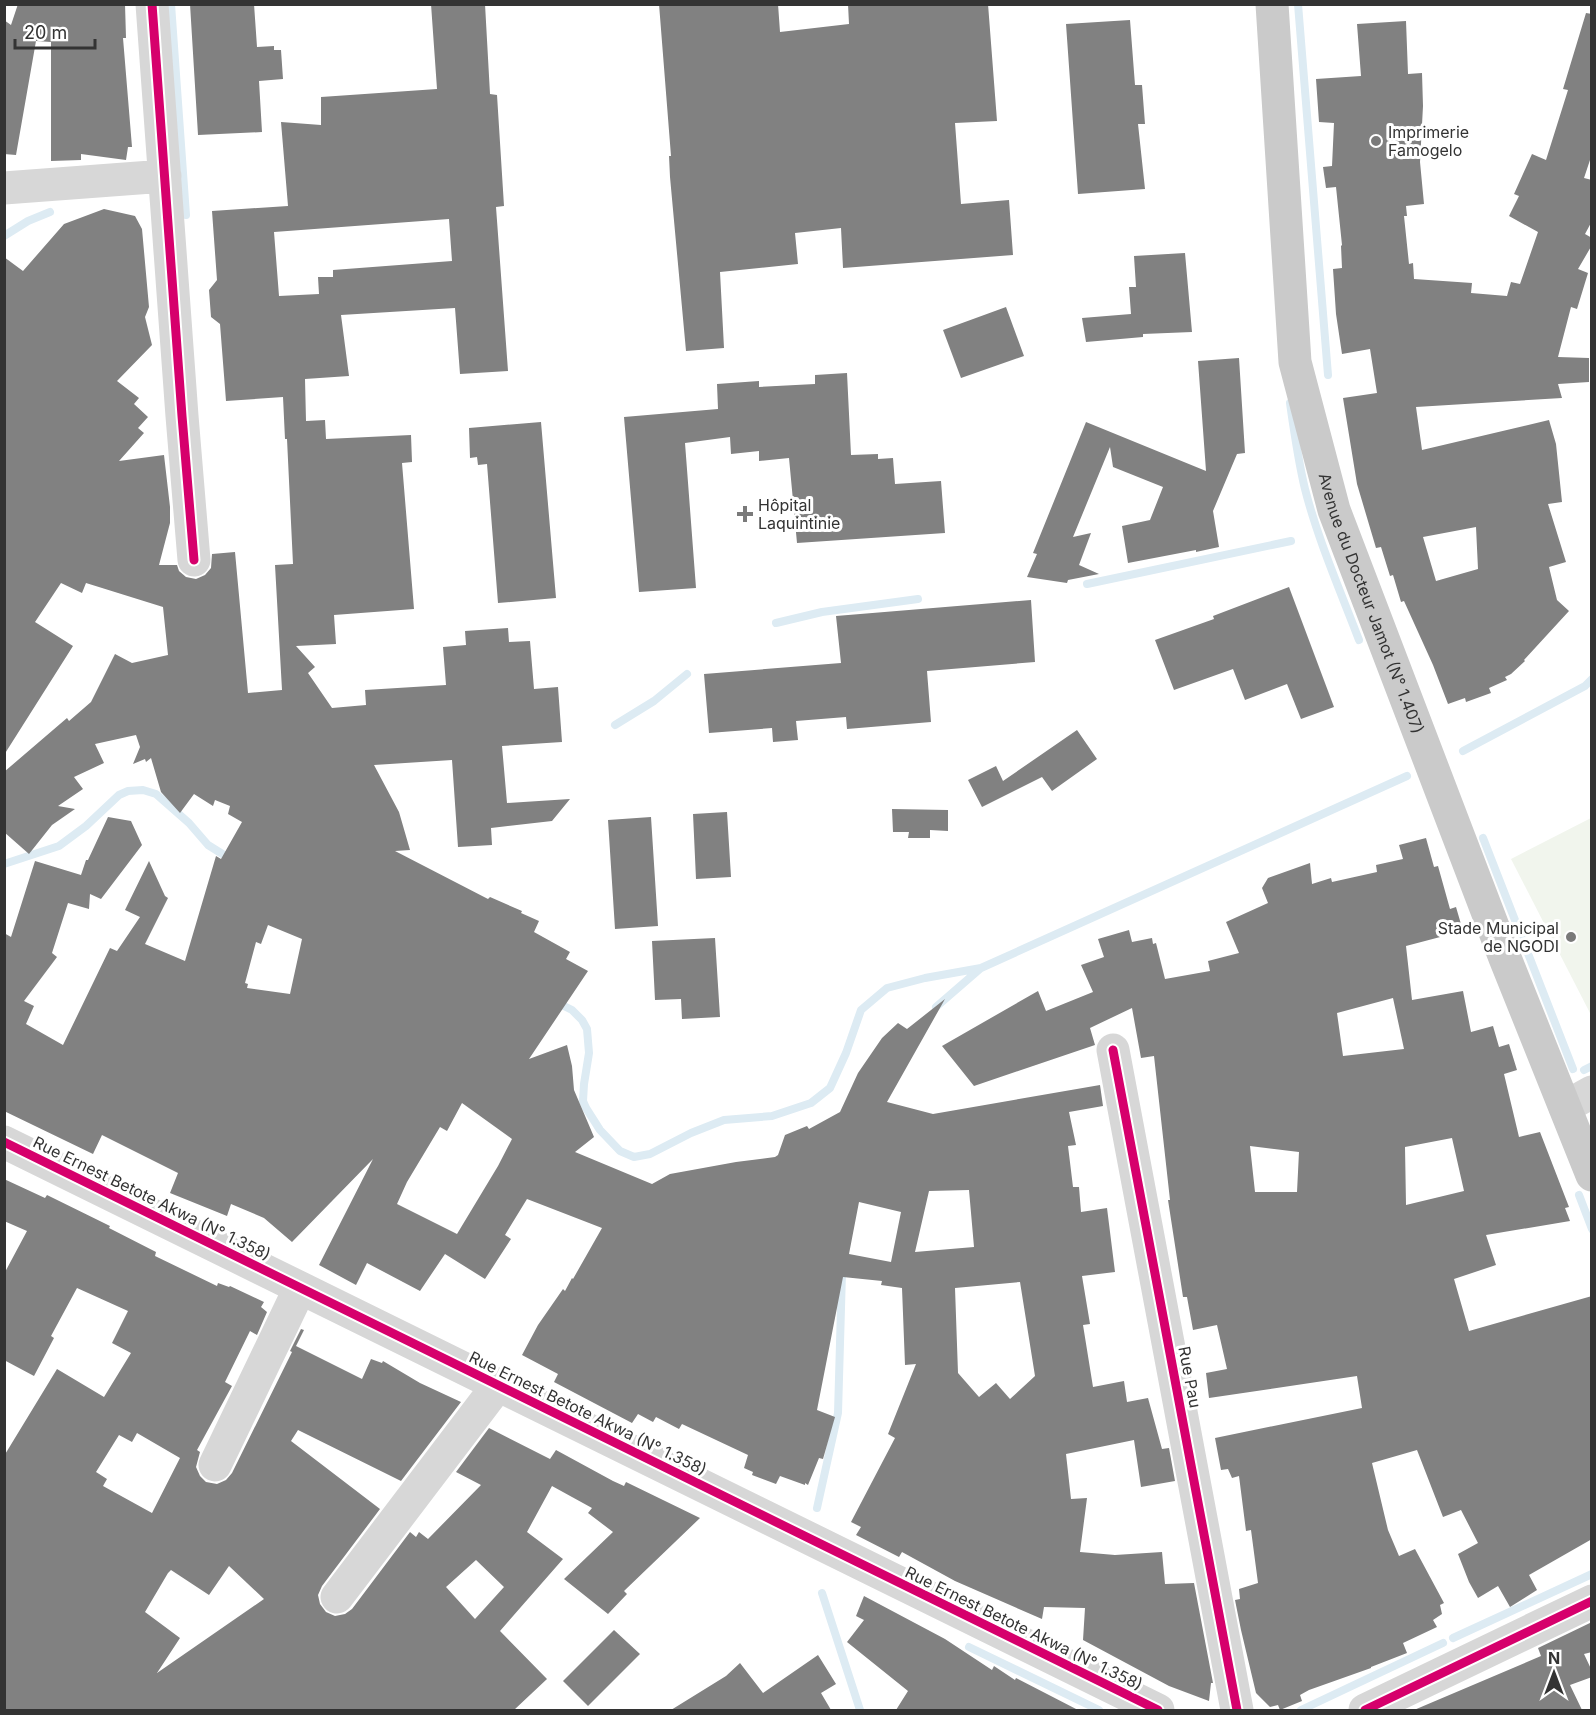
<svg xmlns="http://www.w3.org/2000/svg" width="1596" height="1715" viewBox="0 0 1596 1715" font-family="Inter,sans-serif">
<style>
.green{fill:#f1f5ed}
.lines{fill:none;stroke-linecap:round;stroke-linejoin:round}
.stream{stroke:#ddebf3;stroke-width:8}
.building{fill:#818181;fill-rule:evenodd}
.minor{stroke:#d7d7d7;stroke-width:33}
.major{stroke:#cacaca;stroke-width:33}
.cycleway-casing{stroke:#fff;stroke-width:13}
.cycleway{stroke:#d6006c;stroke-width:9}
.poi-dot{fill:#7a7a7a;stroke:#fff;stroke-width:2}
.labels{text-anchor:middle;stroke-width:6;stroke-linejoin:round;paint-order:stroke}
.poi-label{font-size:16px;fill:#333;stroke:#fff;text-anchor:start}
.street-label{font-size:16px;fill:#333;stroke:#fff}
</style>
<rect width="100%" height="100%" fill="#fff"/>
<path class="green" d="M1591 818V1015L1511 859Z"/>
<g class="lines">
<path class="stream" d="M171 4 186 215
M1298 4 1328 375
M4 236 28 221 50 212
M1290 403C1294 431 1298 460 1305 489 1318 540 1340 590 1359 640
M1087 584 1291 541
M776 623 822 612 918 599
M615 725 654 701 687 674
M1463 751 1585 686 1592 679
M1483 838 1573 1069
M4 864 59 846 86 826 119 795 128 791 143 790 156 794 189 823 208 845 232 860
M553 1004 564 1006 572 1010 582 1020 587 1029 589 1053 584 1084 583 1101 586 1108 600 1130 620 1151 634 1157 650 1154 691 1133 724 1120 772 1116 811 1103 830 1088 846 1053 861 1010 887 988 925 978 981 968 1407 776
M936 1007 981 968
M1584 1070 1592 1066
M1579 1195 1592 1229
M817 1508 838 1413 842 1273
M822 1593 860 1710
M1453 1638 1592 1574
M969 1647 1099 1710
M1301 1710 1443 1643"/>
</g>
<path class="building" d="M18 4H125L126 38H123L132 147H128L126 160 81 154V160L51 161V42L36 41 16 155 4 154V20L11 25Z
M190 4H254L257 47 274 46V50H281L283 79 259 81 262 132 198 135Z
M431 4H485L490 94 497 95 504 206 496 207 508 371 460 374 455 308 341 315 349 376 305 379 306 421 325 420 326 439 411 435 412 462 402 463 414 609 334 615 336 644 296 646 315 667 308 673 332 708 366 705 365 690 446 685 443 647 466 645 465 631 508 628 509 642 530 641 534 689 558 687 562 742 502 746 507 803 570 799 552 821 491 828 492 845 458 847 452 760 374 765 399 812 410 850 395 851 488 899 490 897 522 911 521 913 539 921 534 932 570 952 566 959 588 971 529 1059 567 1045 572 1066 574 1090 594 1137 575 1152 652 1184 670 1174 736 1162 775 1157 778 1155 785 1135 807 1126 809 1129 840 1112 858 1073 882 1038 898 1023 907 1029 945 999 887 1102 933 1114 1100 1085 1103 1106 1069 1112 1076 1145 1068 1146 1073 1187H1079L1081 1212 1107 1208 1115 1272 1082 1276 1090 1324 1083 1325 1093 1387 1124 1381 1127 1402 1148 1398 1162 1449 1169 1448 1175 1481 1141 1487 1134 1440 1066 1454 1071 1499 1087 1498 1080 1552 1115 1555 1162 1552 1165 1584 1194 1583 1213 1683H1211L1209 1701 1169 1686 1083 1640 1085 1608 1044 1607 1042 1619 955 1581 902 1552 899 1557 856 1535 861 1527 851 1522 895 1438 888 1434 916 1364 905 1365 902 1288 881 1285 882 1281 843 1277 817 1410 835 1417 823 1459 819 1458 808 1485 805 1483V1485L780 1476 776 1484 752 1475 753 1472 744 1468 748 1455 682 1424 679 1429 656 1417 653 1422 638 1414 632 1423 554 1382 558 1374 522 1355 538 1325 563 1289 565 1291 572 1278 573 1279 602 1228 527 1199 505 1235 511 1239 485 1279 445 1254 420 1291 367 1263 356 1285 319 1265 373 1159 292 1242 264 1218 231 1204 227 1216 170 1193 178 1173 102 1135 93 1154 4 1111V933L11 937 35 861 81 875 86 860H88L108 817 131 821 142 845 101 899 90 894 89 909 68 903 52 953 57 957 24 1001 34 1006 26 1024 63 1045 110 948 117 951 140 917 125 910 149 861 165 896 168 898 145 944 185 961 216 856 221 859 242 822 228 814 230 806 215 800 213 806 194 794 180 813 161 792 151 758 146 762 145 759 133 764 140 747 136 735 95 744 104 763 74 777 83 789 58 806 75 809 52 825 29 854 4 832V772L67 718 69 721 91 702 115 654 132 663 168 655 163 607 86 583 82 593 61 583 35 622 73 646 4 755V257L23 271 64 224 104 209 135 216 142 229 149 307 145 317 152 345 117 381 139 398 134 404 148 417 138 428 144 433 119 461 164 455 170 507V523L159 565H177L179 571 186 577 196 579 205 575 211 568 212 554 235 552 248 693 282 690 275 565 293 564 287 439H285L283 397 226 401 220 324 211 317 209 290 217 280 212 211 288 206 281 122 321 125V97L437 89ZM449 219 452 261 333 270V277H318L319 294 279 296 274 232ZM268 925 302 939 290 994 247 988 248 984 245 983 256 942 261 944ZM462 1103 512 1139 498 1166 457 1234 397 1204 407 1182 440 1127 447 1131ZM969 1190 974 1247 915 1252 929 1191ZM859 1202 901 1212 891 1262 849 1254ZM1020 1282 1035 1376 1010 1399 996 1383 979 1397 958 1373 955 1288Z
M659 4H778L780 32 849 24 848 4H988L997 121 955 123 961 204 1009 200 1013 255 843 268 841 228 795 233 798 264 720 272 724 348 686 351 670 177 669 156H671Z
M1586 13 1592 14V154L1584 178 1592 180V221L1585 234 1592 238V245L1578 269 1588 273 1577 309 1571 307 1558 357 1589 358V382L1558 384 1562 398 1416 407 1422 450 1549 420 1556 444 1562 502 1548 504 1566 562 1549 567 1557 600 1569 611 1524 660 1525 661 1511 674 1505 677 1507 680 1489 688 1491 693 1466 702 1465 698 1448 704 1433 665 1404 601 1401 602 1393 575 1390 576 1381 547 1376 548 1357 484 1343 398 1377 393 1370 349 1342 354 1336 314 1333 269 1342 268 1341 246 1342 245 1336 187 1326 188 1323 167 1332 166 1334 123 1319 122 1316 79 1361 76 1357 24 1406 21 1408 74 1422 73 1423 106 1420 162 1424 204 1406 206 1407 216H1404L1409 264 1413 263 1414 279 1472 283 1471 293 1507 296 1511 282 1520 284 1538 232 1509 216 1519 196 1514 194 1532 154 1546 160 1568 90 1563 89ZM1476 527 1478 569 1436 581 1423 537Z
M1130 20 1135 85H1142L1145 124H1138L1145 189 1078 194 1066 24Z
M1185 253 1192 332 1143 334V337L1086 342 1082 318 1131 314 1129 287H1136L1134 256Z
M1006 307 1024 356 961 378 943 330Z
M1239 358 1245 453 1237 454 1213 511 1219 547 1196 552V550L1128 563 1122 526 1150 520 1163 487 1113 467 1110 447 1073 537 1091 533 1079 565 1099 574 1068 580 1067 583 1027 577 1037 554 1033 553 1086 422 1206 471 1198 361Z
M847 373 851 455 878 454V459L893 458 895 484 941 481 945 533 797 543 789 458 759 461V451L731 454 730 437 685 443 696 588 639 592 624 417 718 409 717 384 759 381V387L815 384V375Z
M541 422 556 598 498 603 487 464 478 465 477 457 470 458 469 428Z
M1289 587 1334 707 1301 719 1287 684 1245 700 1233 669 1174 690 1155 640 1214 619 1213 616Z
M1031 600 1035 662 927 671 931 722 847 729 846 717 796 721 798 740 773 742 772 728 709 733 704 674 841 663 836 616Z
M1077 730 1097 759 1052 791 1042 777 982 807 968 780 996 766 1003 781Z
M892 809 948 810V831L930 830V838H908L909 832H893Z
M727 812 731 877 696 879 693 814Z
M651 817 658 926 615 929 608 820Z
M1426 838 1434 867 1438 866 1450 909 1456 907 1463 931 1406 946 1412 1000 1463 991 1471 1032 1493 1026 1499 1047 1509 1044 1517 1070 1504 1074 1519 1137 1540 1132 1569 1207 1565 1208 1570 1221 1486 1235 1496 1265 1454 1279 1469 1331 1592 1296V1539L1529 1575 1537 1590 1510 1607 1498 1586 1478 1598 1469 1582 1458 1554 1478 1543 1461 1510 1443 1517 1417 1450 1372 1463 1388 1530 1399 1556 1415 1549 1444 1603 1440 1605 1442 1614 1433 1620 1437 1627 1403 1643 1407 1653 1371 1667V1668L1309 1690 1300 1695 1302 1701 1280 1710 1278 1705 1270 1707 1256 1693 1241 1630 1235 1600 1240 1599 1239 1589 1258 1583 1251 1530 1246 1531 1239 1476 1232 1478 1228 1469 1221 1470 1215 1438 1362 1408 1357 1376 1209 1398 1206 1373 1227 1369 1217 1325 1193 1330 1187 1297H1183L1168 1200H1170L1154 1056 1141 1058 1132 1008 1090 1028 1095 1045 974 1086 942 1046 1038 991 1046 1011 1093 992 1081 965 1104 957 1098 939 1129 930 1132 942 1152 938 1153 944 1156 943 1165 979 1210 971 1208 961 1239 953 1226 922 1268 903 1262 888 1268 878 1310 863 1312 884 1331 878 1332 882 1377 872 1376 865 1403 859 1399 845ZM1393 998 1404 1049 1343 1056 1337 1013ZM1452 1138 1464 1191 1406 1205 1405 1147ZM1250 1146 1299 1152 1297 1192H1255Z
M715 938 720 1017 682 1019 681 999 655 1000 652 941Z
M4 1179 45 1198 47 1195 110 1226 109 1228 156 1252 155 1256 217 1286 218 1283 229 1287 230 1286 264 1302 261 1307 267 1312 257 1335 250 1331 225 1382 232 1386 197 1450 200 1452 196 1467 200 1476 206 1482 217 1484 226 1480 232 1473 292 1352 290 1351 301 1329 304 1330 296 1346 362 1379 371 1359 382 1363 383 1361 420 1383 461 1402 401 1481 298 1430 291 1441 380 1509 322 1586 318 1595 320 1604 326 1612 335 1616 345 1614 352 1609 410 1532 416 1537 419 1532 428 1539 481 1485 456 1472 489 1428 550 1459 556 1450 613 1481 624 1486 626 1482 700 1518 624 1591 627 1594 608 1614 564 1579 613 1532 588 1513 592 1508 552 1486 527 1532 563 1559 500 1631 547 1679 514 1710H4V1456L57 1369 104 1397 131 1353 112 1343 128 1311 77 1288 51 1336 54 1338 34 1376 4 1360V1274L27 1231 4 1221ZM137 1433 180 1458 152 1513 103 1486 107 1479 96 1472 119 1435 132 1442ZM476 1560 504 1587 475 1619 446 1587ZM229 1566 264 1599 157 1673 180 1638 145 1612 168 1573 171 1570 209 1595Z
M864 1596 945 1639 992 1670 994 1666 1015 1680 1016 1678 1078 1710H896L908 1691 847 1642 864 1620 856 1616Z
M1592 1622V1652L1584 1654 1592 1671V1677L1570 1685 1582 1710H1414L1541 1656 1538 1648Z
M614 1630 640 1654 588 1706 563 1681Z
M818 1655 836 1684 821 1693 831 1710H671L726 1676 740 1663 763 1693Z"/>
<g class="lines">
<path class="minor" d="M152 4 182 416 194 560
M4 188 165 176
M1113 1050 1237 1710
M1565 1107 1592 1092
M4 1142 1158 1710
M215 1465 300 1288
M337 1597 498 1385
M1365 1710 1592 1601"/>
<path class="major" id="s1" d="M1272 4 1295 362 1334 510 1505 958 1592 1175"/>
<defs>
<path id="cycleway" d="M152 4 182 416 194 560
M1113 1050 1237 1710
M4 1142 1158 1710
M1365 1710 1592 1601"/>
</defs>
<use href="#cycleway" class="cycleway-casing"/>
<use href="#cycleway" class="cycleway"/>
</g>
<g class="poi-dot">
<circle cx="1376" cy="141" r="6"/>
<path d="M742 505h6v6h6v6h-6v6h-6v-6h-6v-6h6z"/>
<circle cx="1571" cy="937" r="6"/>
</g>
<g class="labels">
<g class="poi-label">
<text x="1388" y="138">Imprimerie<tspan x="1388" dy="18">Famogelo</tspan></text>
<text x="758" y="511">Hôpital<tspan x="758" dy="18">Laquintinie</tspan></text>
<text x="1559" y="934" text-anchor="end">Stade Municipal<tspan x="1559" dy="18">de NGODI</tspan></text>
</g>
<g class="street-label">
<text dy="6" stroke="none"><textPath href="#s1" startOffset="612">Avenue du Docteur Jamot (N° 1.407)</textPath></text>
<text transform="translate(152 1198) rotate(26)" y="6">Rue Ernest Betote Akwa (N° 1.358)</text>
<text transform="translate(1190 1377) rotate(79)" y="6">Rue Pau</text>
<text transform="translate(588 1413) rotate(26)" y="6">Rue Ernest Betote Akwa (N° 1.358)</text>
<text transform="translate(1024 1628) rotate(26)" y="6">Rue Ernest Betote Akwa (N° 1.358)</text>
</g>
</g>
<rect width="1596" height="1715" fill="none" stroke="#333333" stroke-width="12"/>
<g transform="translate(1554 1673)" stroke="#ffffff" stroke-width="4.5" paint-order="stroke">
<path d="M0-4.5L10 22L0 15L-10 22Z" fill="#333333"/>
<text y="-9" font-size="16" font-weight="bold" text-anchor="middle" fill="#333333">N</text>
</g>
<path d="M15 39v9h80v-9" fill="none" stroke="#333333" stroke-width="3"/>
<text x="24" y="39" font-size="18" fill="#333333" stroke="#ffffff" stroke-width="4.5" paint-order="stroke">20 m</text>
</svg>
